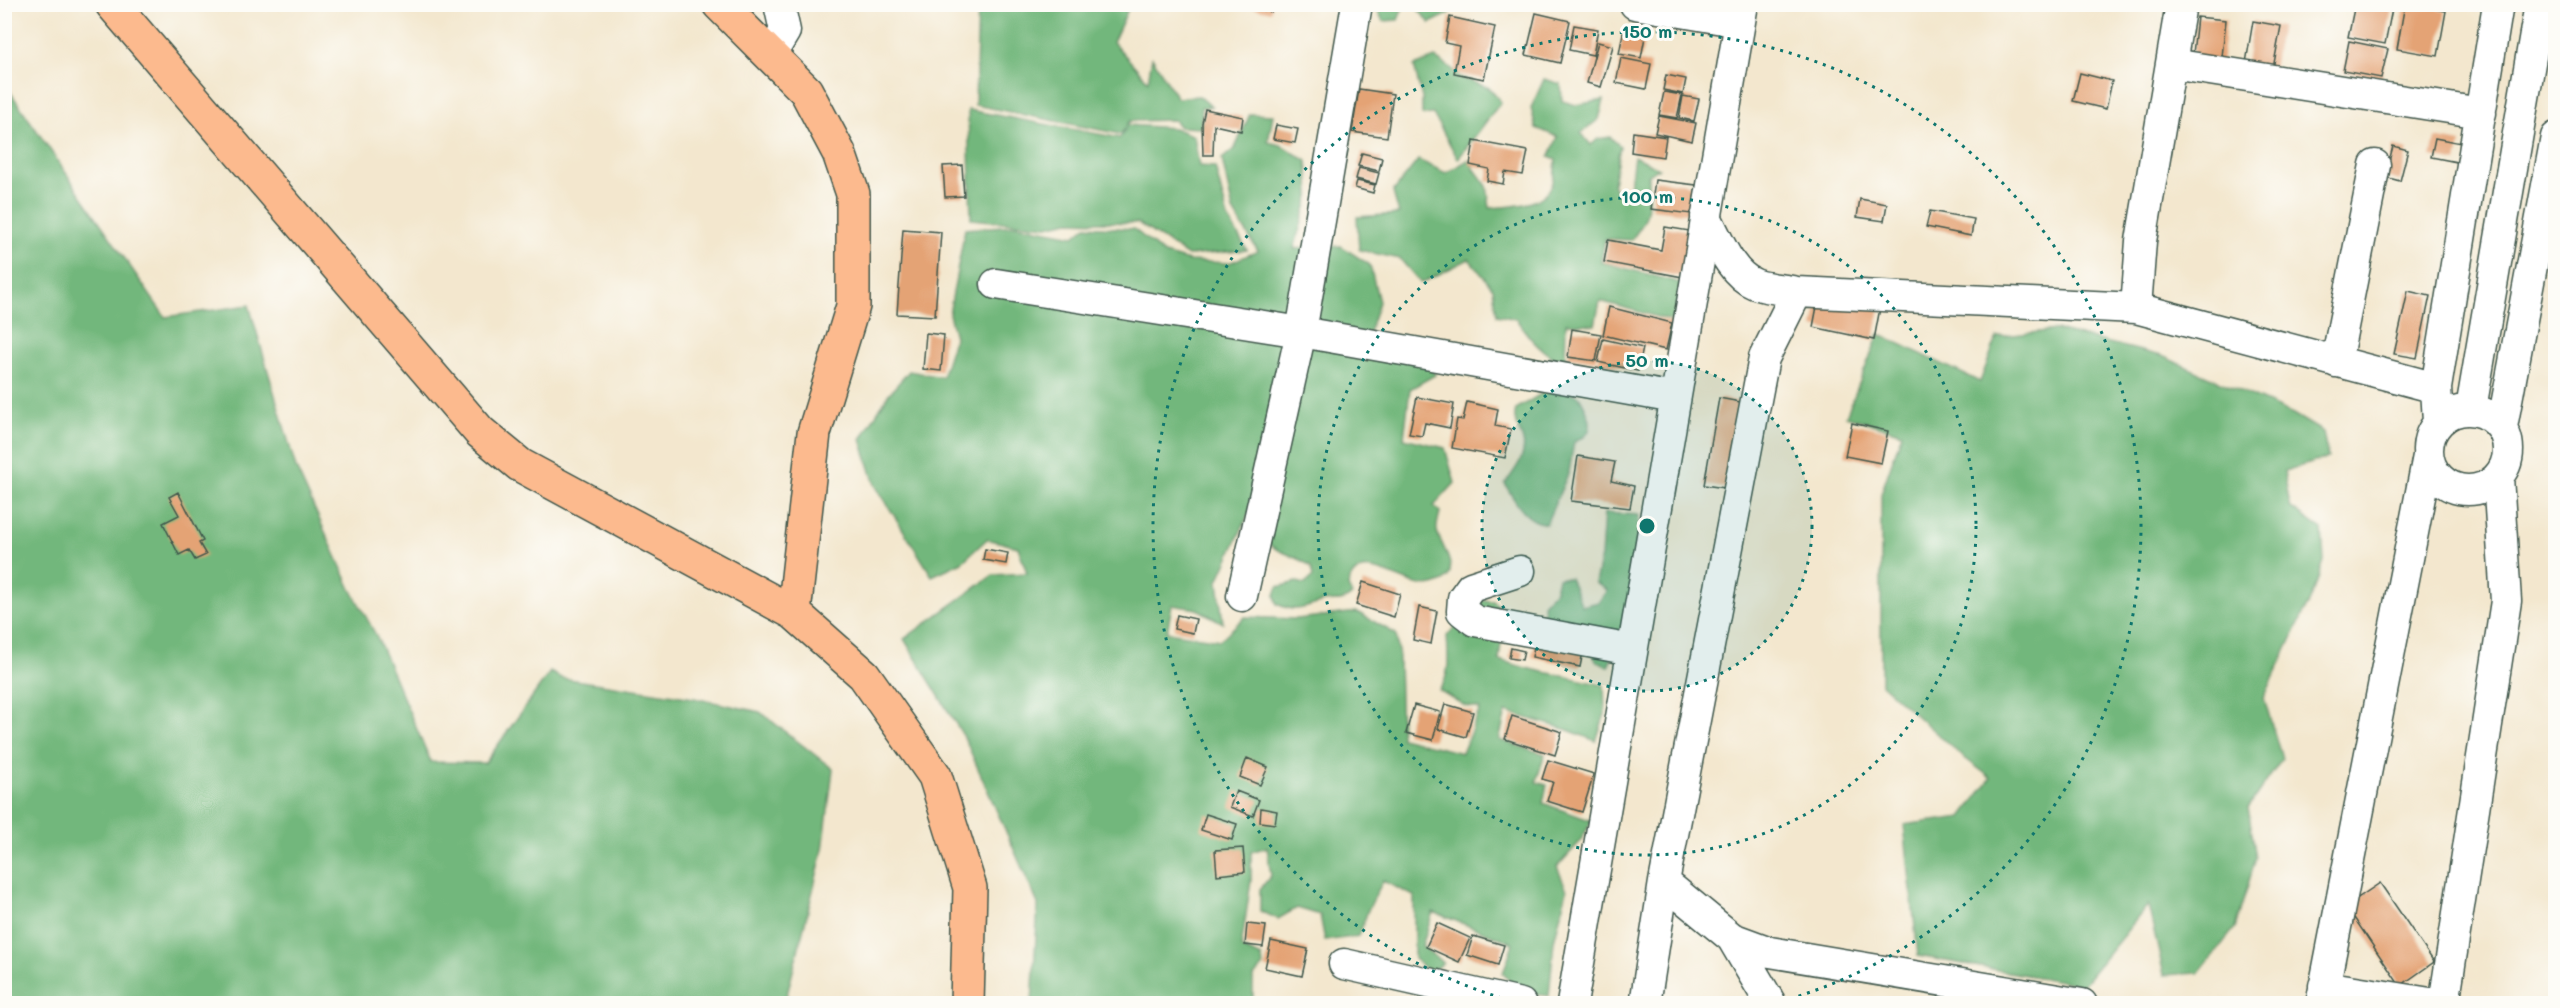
<svg xmlns="http://www.w3.org/2000/svg" width="2560" height="1008" viewBox="0 0 2560 1008" font-family="Mali,sans-serif">
<style>
.forest{fill:#72b77c;stroke:#487a58;stroke-width:1.5}
.building{fill:#e4a374}
.lines{fill:none;stroke-linecap:round;stroke-linejoin:round}
.minor-casing{stroke:#3f564b;stroke-width:33}
.highway-casing{stroke:#3f564b;stroke-width:36}
.minor{stroke:#fff;stroke-width:30}
.highway{stroke:#fcba8e;stroke-width:33}
.ring{fill:none;stroke:#0f766e;stroke-width:3;stroke-dasharray:3 6}
.centre{fill:#0f766e;stroke:#fdfcf7;stroke-width:3}
.ring-label{font-size:18px;text-anchor:middle;font-weight:bold;fill:#0f766e;stroke:#fdfcf7;stroke-width:6;stroke-linejoin:round;paint-order:stroke}
</style>
<rect width="100%" height="100%" fill="#fdfcf7"/>
<filter id="ink" filterUnits="userSpaceOnUse"><feTurbulence type="fractalNoise" baseFrequency=".0167" numOctaves="2"/><feDisplacementMap in="SourceGraphic" scale="12" xChannelSelector="R" yChannelSelector="G"/><feConvolveMatrix kernelMatrix="1 2 1 2 8 2 1 2 1" color-interpolation-filters="sRGB"/></filter>
<filter id="wash" filterUnits="userSpaceOnUse"><feTurbulence type="fractalNoise" baseFrequency=".008" numOctaves="4" result="noise"/><feDisplacementMap in="SourceGraphic" scale="24" xChannelSelector="R" yChannelSelector="G"/><feGaussianBlur stdDeviation="1.35" result="paint"/><feColorMatrix in="noise" values="0 0 0 0 0 0 0 0 0 0 0 0 0 0 0 0 0 1.4 0 .05"/><feComposite in="paint" operator="in"/></filter>
<g filter="url(#wash)">
<rect width="100%" height="100%" fill="#f3e7ce"/>
<path class="forest" d="M978 5H1130L1113 42 1148 81 1152 57 1177 98 1199 96 1212 107H1202L1201 128 1180 127 1174 120 1130 121 1127 125 1174 128 1194 136 1199 166 1215 167 1228 218 1247 250 1188 256 1138 223 1069 221 1047 226 971 219 968 110 1120 138 1126 128 1120 134 975 105Z
M1375 5H1404L1398 20 1383 21Z
M1408 5H1457L1449 14 1430 23 1415 6Z
M1435 58 1450 67 1460 77 1489 88 1501 102 1458 159 1433 114 1422 115V98L1414 66Z
M1544 79 1561 84 1562 101 1576 105 1604 100 1599 119 1581 133 1591 145 1598 139 1610 137 1620 146 1613 184 1618 196 1629 192 1634 156 1659 168 1648 176C1648 207 1652 215 1631 240L1605 239 1601 262 1689 285 1686 325 1600 301 1595 325 1566 323 1565 364C1542 354 1530 339 1516 319L1497 315 1493 288 1469 259 1421 283 1400 259 1359 250 1357 217 1399 214 1393 192 1418 160 1446 173 1468 160 1487 186 1490 208C1511 206 1542 207 1552 185 1555 178 1555 167 1556 160L1549 157 1558 137 1536 128 1531 108Z
M4 83 165 317 249 305 296 468 351 589 377 637 431 762 485 763 550 672 561 678 694 698 760 712 833 769 823 850 785 1003H5Z
M1250 114 1273 115 1268 142 1281 145 1307 161 1310 193 1294 249 1341 246 1370 265 1379 302 1367 338 1430 362 1435 375 1410 389 1404 438 1445 448 1455 483 1434 506 1440 512C1439 517 1436 526 1437 531 1440 546 1468 577 1433 585 1407 592 1358 544 1348 586L1352 595C1341 605 1333 599 1320 603 1303 608 1295 613 1277 604L1275 595 1278 587 1297 582 1305 584 1313 577 1311 567C1297 554 1277 554 1265 541 1258 534 1255 520 1250 511L1218 581 1223 623 1197 609 1172 605 1167 632 1220 640 1245 617 1297 619 1357 612 1396 634 1399 658 1401 738 1462 753 1480 709 1465 706 1439 690C1451 675 1448 655 1447 636L1460 621 1472 599 1493 601 1510 615 1529 621 1545 618 1543 604 1555 591 1558 578H1570L1582 606 1599 602 1607 590 1595 583 1601 556 1604 513 1639 515 1636 553 1629 578 1634 600 1608 667 1596 661 1586 638 1502 635 1499 660 1526 668 1604 685 1605 714 1596 741 1568 730 1506 712 1499 740 1545 754 1536 782 1547 785 1543 803 1592 821 1579 843 1557 867 1567 890 1554 941 1549 996 1518 991 1503 973 1513 943 1433 912 1422 946 1443 963 1430 972 1414 959V896L1383 881 1368 910 1359 936 1325 941 1320 915 1297 908 1278 919 1260 911V889L1271 876 1267 847 1251 852V881L1241 948 1262 957 1263 967 1253 977V1003H1032L1038 904 964 737 904 639 993 575 1027 573 1018 547 987 539 962 562 932 576 875 485 861 439 888 395 909 371 942 377 955 337 949 314 965 229 1016 225 1074 236 1086 226 1134 229 1164 254 1189 261 1229 263 1258 251 1233 211 1222 159 1235 148Z
M2056 330 2162 356 2293 414 2323 432 2328 458 2284 471 2290 507 2322 530 2324 561 2314 591 2264 698 2282 759 2248 808 2256 858 2235 928 2199 973 2164 975 2148 905 2083 985 1918 956 1904 825 1962 817 1991 778 1962 756 1881 684V494L1902 433 1846 416 1879 334 1980 382 1997 337Z
M1554 386 1579 396C1589 413 1600 433 1574 442L1569 472 1546 524C1524 521 1515 501 1505 484 1513 472 1527 457 1523 441 1520 428 1512 424 1516 409Z"/>
<g id="blocks">
<path class="building" d="M1237 4H1272L1271 12Z
M2355 4H2393L2385 44 2348 37Z
M2405 4 2446 11 2438 56 2397 49Z
M1536 13 1570 21 1560 63 1526 55Z
M1450 17 1495 27 1484 79 1454 73 1459 46 1445 43Z
M2197 17 2226 20 2221 66 2192 63Z
M2253 21 2281 26 2272 74 2245 69Z
M1574 25 1598 29 1593 55 1569 50Z
M1623 33 1645 37 1641 58 1619 54Z
M2349 41 2388 49 2381 78 2343 71Z
M1598 42 1613 46 1601 87 1587 83Z
M1621 58 1651 64 1646 89 1616 83Z
M2080 73 2112 81 2106 109 2073 101Z
M1666 75 1686 79 1683 94 1663 90Z
M1359 89 1393 94 1387 137 1352 132Z
M1664 92 1682 95 1677 118 1659 115Z
M1683 96 1699 99 1694 121 1679 118Z
M1205 109 1243 117 1241 131 1214 125 1213 155H1203L1202 123Z
M1659 116 1696 123 1692 141 1655 133Z
M1276 125 1298 129 1295 143 1273 139Z
M1633 132 1666 137 1663 157 1631 152Z
M2435 138 2461 143 2457 162 2431 157Z
M1474 141 1528 151 1523 175 1505 172 1503 184 1487 181 1489 169 1470 165Z
M2393 146 2408 150 2400 181 2385 177Z
M1362 153 1382 158 1379 171 1358 166Z
M962 165 964 196 945 197 943 166Z
M1359 168 1379 173 1376 184 1356 179Z
M1655 180 1696 185 1692 214 1651 209Z
M1357 181 1375 185 1373 193 1355 188Z
M1860 199 1887 204 1884 221 1857 217Z
M1930 211 1974 219 1971 236 1926 227Z
M1665 227 1696 232 1688 278 1604 262 1608 240 1661 250Z
M903 229 941 232 935 316 897 314Z
M2408 291 2430 296 2417 358 2394 354Z
M1819 296 1880 308 1874 340 1813 327Z
M1609 307 1672 323 1666 350 1603 335Z
M1572 329 1601 334 1596 361 1568 357Z
M926 333 944 335 941 371 923 369Z
M1603 339 1643 348 1638 371 1598 362Z
M1417 397 1454 404 1450 428 1425 423 1422 436 1409 434Z
M1719 398 1746 403 1732 489 1704 485Z
M1467 402 1498 409 1495 426 1511 429 1505 458 1452 448 1457 419 1463 420Z
M1852 423 1888 431 1881 463 1845 456Z
M1578 456 1615 462 1611 481 1634 486 1630 508 1571 501Z
M178 492 203 541 199 543 206 555 195 560 189 550 179 555 163 523 179 515 169 497Z
M985 549 1008 553 1006 564 983 560Z
M1363 582 1400 594 1394 617 1356 605Z
M1419 607 1437 611 1431 644 1413 640Z
M1177 615 1196 619 1193 633 1174 629Z
M1535 642 1583 652 1580 667 1532 657Z
M1511 648 1524 651 1522 660 1509 658Z
M1445 704 1473 712 1466 737 1438 729Z
M1414 705 1440 712 1433 740 1406 733Z
M1512 716 1562 732 1555 755 1505 739Z
M1247 758 1268 767 1260 785 1240 777Z
M1548 760 1594 774 1582 812 1547 801 1553 782 1542 779Z
M1236 791 1259 800 1253 816 1230 807Z
M1261 808 1277 811 1275 824 1260 822Z
M1206 814 1237 824 1232 840 1201 830Z
M1243 848 1245 872 1217 875 1215 850Z
M2380 883 2434 962 2400 986 2346 906Z
M1437 923 1470 938 1459 962 1426 947Z
M1247 924 1266 926 1263 947 1245 945Z
M1473 936 1504 945 1498 965 1467 955Z
M1271 941 1308 949 1302 976 1265 968Z"/>
</g>
</g>
<g filter="url(#ink)">
<use href="#blocks" fill-opacity="0" stroke="#3f564b" stroke-width="1.5"/>
<g class="lines">
<defs>
<path id="minor" d="M1635 4 1740 22
M770 56 785 31 779 4
M2172 64 2481 113
M1706 217C1718 239 1730 274 1755 284 1768 289 1784 289 1797 292L2136 308 2436 388
M996 284 1301 332 1675 398
M2136 308 2141 241 2181 4
M2336 362 2375 165
M2471 409 2540 4
M2428 450a40 40 0 1 1 80 0a40 40 0 1 1-80 0Z
M2438 422 2436 388 2498 4
M2502 427 2556 137
M1520 571 1471 587 1463 598 1462 611 1475 621 1632 650
M1242 596 1301 332 1357 4
M1664 882 1732 938 1770 952 2082 1004
M1732 938 1771 1004
M1344 964 1521 1004
M2324 986 2436 1004
M1572 1004 1743 4
M1645 1004 1664 882 1764 358 1797 292
M2321 1004 2428 456
M2444 1004 2506 601 2498 477"/>
<path id="highway" d="M112 4 480 432 520 465 794 613 864 675 935 776 970 888 967 1004
M719 4 806 91 839 153 853 194V306L814 433 794 613"/>
</defs>
<use href="#minor" class="minor-casing"/>
<use href="#highway" class="highway-casing"/>
<use href="#minor" class="minor"/>
<use href="#highway" class="highway"/>
</g>
</g>
<circle cx="1647" cy="526" r="165" fill="#0f766e" fill-opacity=".12"/>
<g class="ring">
<circle cx="1647" cy="526" r="165"/>
<circle cx="1647" cy="526" r="329"/>
<path d="M1519 1003A494 494 0 1 1 1775 1003"/>
</g>
<circle cx="1647" cy="526" r="9" class="centre"/>
<g class="ring-label">
<text x="1647" y="38">150 m</text>
<text x="1647" y="203">100 m</text>
<text x="1647" y="367">50 m</text>
</g>
<rect width="2560" height="1008" fill="none" stroke="#fdfcf7" stroke-width="24"/>
</svg>
